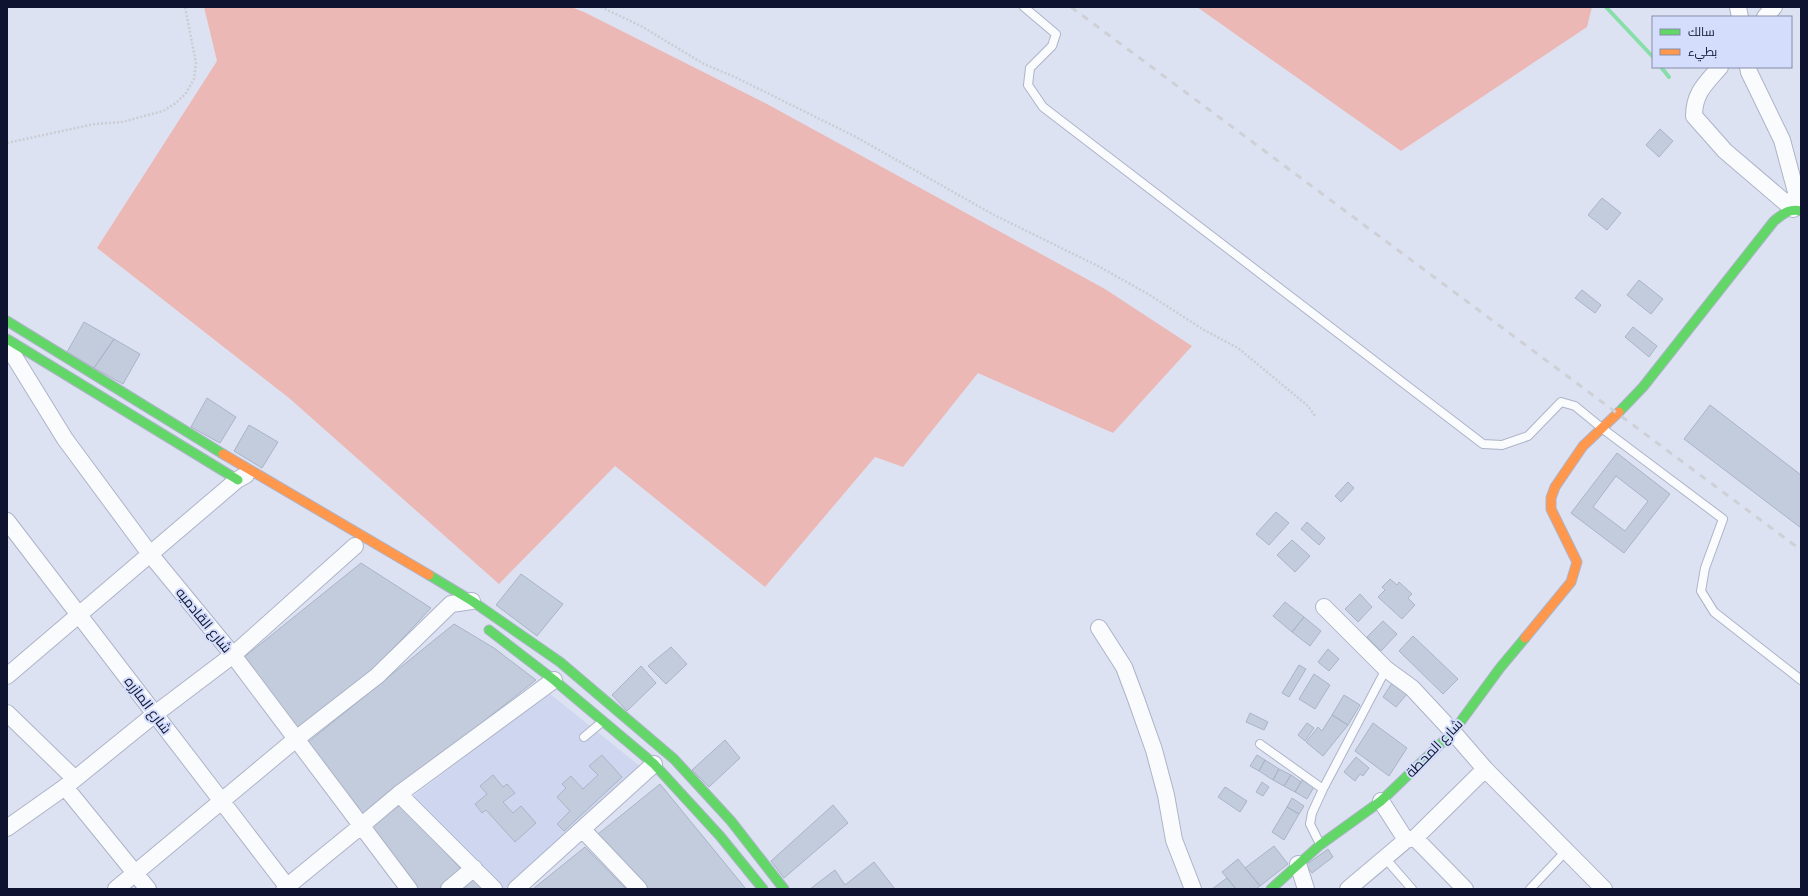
<svg xmlns="http://www.w3.org/2000/svg" width="1808" height="896" viewBox="0 0 1808 896" font-family="'Roboto Condensed',Cairo,sans-serif">
<style>
.built{fill:#cfd7f0}
.green{fill:#ecb8b5}
.lines{fill:none;stroke-linecap:round;stroke-linejoin:round}
.stream{stroke:#88dea9;stroke-width:4}
.building{fill:#c3ccdc;stroke:#a8b4c7;fill-rule:evenodd}
.lane-casing{stroke:#adb3c8;stroke-width:10}
.street-casing{stroke:#adb3c8;stroke-width:18}
.fast-casing{stroke:#adb3c8;stroke-width:11}
.slow-casing{stroke:#adb3c8;stroke-width:11}
.path{stroke:#cbcdd3;stroke-width:2.5;stroke-dasharray:2 2;stroke-linecap:butt}
.lane{stroke:#fafbfd;stroke-width:8}
.street{stroke:#fafbfd;stroke-width:16}
.fast{stroke:#63d668;stroke-width:9}
.slow{stroke:#ff974d;stroke-width:9}
.rail{stroke:#cfd0d6;stroke-width:3;stroke-dasharray:7 7;stroke-linecap:butt}
.labels{text-anchor:middle;stroke-width:4;stroke-linejoin:round;paint-order:stroke}
.street-label{font-size:14px;fill:#0e142f;stroke:#d4defc}
</style>
<rect width="100%" height="100%" fill="#dde2f3"/>
<path class="built" d="M549 693 641 767 505 889H501L412 797Z"/>
<path class="green" d="M204 7H571L584 12 767 104 1105 289 1192 346 1113 433 978 373 903 467 875 457 765 587 615 466 499 584 289 398 97 248 217 61Z
M1197 7H1592L1587 27 1401 151Z"/>
<g class="lines">
<path class="stream" d="M1606 7 1653 57
M1661 67 1669 77"/>
</g>
<path class="building" d="M1660 129 1673 141 1659 157 1646 145Z
M1602 198 1621 213 1607 230 1588 215Z
M1639 280 1663 299 1651 314 1627 295Z
M1582 290 1601 305 1595 313 1575 298Z
M84 322 114 339 94 368 67 352Z
M1633 327 1657 346 1649 357 1625 337Z
M114 339 140 354 123 384 94 368Z
M207 398 236 417 220 443 191 427Z
M1710 405 1801 475V528L1684 439Z
M249 425 278 442 262 468 234 451Z
M1617 453 1670 494 1624 553 1571 513ZM1616 476 1648 501 1625 531 1593 507Z
M1348 482 1354 488 1341 502 1335 496Z
M1276 512 1289 523 1269 545 1256 534Z
M1307 522 1325 538 1319 545 1301 529Z
M1292 540 1310 556 1295 572 1277 555Z
M361 563 431 608 372 671 298 731 243 658Z
M521 574 563 604 537 636 496 605Z
M1390 579 1397 585 1399 582 1412 594 1408 598 1415 605 1402 619 1378 597 1385 590 1382 587Z
M1360 594 1372 607 1358 622 1345 609Z
M1285 602 1304 617 1292 632 1273 616Z
M1304 617 1321 631 1310 646 1292 632Z
M1383 621 1397 634 1381 651 1367 637Z
M454 624 494 648 536 680 362 817 307 743Z
M1413 636 1458 679 1443 694 1399 651Z
M671 647 687 664 666 684 648 666Z
M1328 649 1339 659 1329 671 1318 662Z
M1299 665 1306 669 1289 697 1282 693Z
M641 666 656 683 627 711 612 695Z
M1314 674 1330 685 1315 709 1299 699Z
M1392 683 1407 694 1396 707 1383 697Z
M1344 695 1360 705 1348 725 1332 715Z
M1250 713 1268 722 1264 730 1246 722Z
M1332 715 1348 725 1323 756 1306 742 1318 727 1322 731Z
M1307 723 1314 728 1305 741 1298 735Z
M1373 723 1407 748 1389 776 1355 751Z
M725 740 740 758 709 787 692 770Z
M602 755 622 777 564 831 557 824 570 811 557 797 566 788 562 784 571 776 583 789 598 775 589 766Z
M1257 755 1265 760 1259 771 1250 766Z
M1356 757 1369 768 1363 776 1360 774 1355 781 1344 772Z
M1265 760 1279 769 1273 780 1259 771Z
M1279 769 1291 775 1284 786 1273 780Z
M493 775 503 787 507 784 515 793 503 802 513 813 521 806 536 823 515 842 486 810 482 813 475 804 487 794 480 786Z
M1291 775 1301 782 1295 792 1284 786Z
M1302 780 1314 787 1307 799 1295 792Z
M1262 782 1269 787 1263 796 1256 792Z
M660 784 746 889H648L598 834Z
M1225 787 1247 801 1240 812 1218 797Z
M1292 798 1304 806 1299 814 1287 807Z
M398 803 461 869 439 889H416L370 827Z
M833 805 848 823 784 878 771 861Z
M1287 807 1299 814 1284 840 1272 832Z
M1274 846 1288 864 1260 886 1245 868Z
M585 847 626 889H533Z
M1328 849 1333 857 1312 873 1306 865Z
M1238 859 1260 886 1256 889H1236L1222 872Z
M874 862 895 889H810L835 870 845 885Z
M1227 878 1236 889H1212Z
M473 879 483 889H460Z"/>
<g class="lines">
<defs>
<path id="lane" d="M1024 7 1056 34 1052 46 1030 68 1028 85 1043 107 1483 444 1502 445 1528 436 1561 402 1575 406 1603 429 1723 519 1705 568 1701 591 1714 612 1801 680
M584 737 602 722
M1260 744 1323 789
M1320 844 1310 824 1312 813 1323 789 1386 669
M1385 858 1412 889
M1530 889 1566 851"/>
<path id="street" d="M1738 7 1740 17
M1765 17 1774 7
M1720 67C1706 83 1694 93 1694 116L1725 151 1793 209 1796 192 1782 140 1749 72 1748 67
M7 345 65 439 150 554 233 655 409 889
M7 521 289 889
M1324 607 1386 669 1412 688 1453 732 1485 769 1604 889
M1099 628 1124 667 1136 699 1154 750 1166 795 1174 840 1193 889
M7 676 237 480 246 475
M7 713 74 778
M65 787 148 889
M399 794 494 889
M1381 801 1406 840
M7 828 65 787 155 714 233 655 355 546
M583 830 639 889
M1415 838 1465 889
M1298 864 1306 889
M116 889 296 739 377 676 451 604 472 601
M284 889 361 826 399 794 554 680
M449 889 474 868
M516 889 654 764
M1348 889 1406 840 1415 838 1485 769"/>
<path id="fast" d="M7 321 223 454
M7 339 238 480
M1619 412 1643 387 1774 221C1783 214 1789 208 1801 211
M429 575 472 601 560 662 674 759 731 821 784 889
M489 630 554 680 654 764 720 836 763 889
M1271 889 1320 845 1381 801 1453 732 1500 668 1525 638"/>
<path id="slow" d="M223 454 429 575
M1525 638 1571 582 1577 562 1551 509V498L1555 487 1583 446 1619 412"/>
</defs>
<use href="#lane" class="lane-casing"/>
<use href="#street" class="street-casing"/>
<use href="#fast" class="fast-casing"/>
<use href="#slow" class="slow-casing"/>
<path class="path" d="M601 7 641 26 704 64 737 78 856 137 994 215 1098 266 1148 294 1204 330 1238 348 1308 406 1315 416
M7 143 94 124 122 122 163 111 176 103 186 93 194 79 196 63 185 7"/>
<use href="#lane" class="lane"/>
<use href="#street" class="street"/>
<use href="#fast" class="fast"/>
<use href="#slow" class="slow"/>
<path class="rail" d="M1071 7 1801 550"/>
</g>
<g class="labels">
<g class="street-label">
<text transform="translate(204 620) rotate(51)" y="5">شارع القادميه</text>
<text transform="translate(148 705) rotate(53)" y="5">شارع المازره</text>
<text transform="translate(1434 748) rotate(-46)" y="5">شارع المحطة</text>
</g>
</g>
<rect width="1808" height="896" fill="none" stroke="#0e142f" stroke-width="16"/>
<rect x="1652" y="16" width="140" height="52" fill="#d4defc" stroke="#858daa"/>
<rect x="1660" y="29" width="20" height="6" fill="#63d668" stroke="#858daa"/>
<text x="1688" y="36" font-size="12" fill="#0e142f">سالك</text>
<rect x="1660" y="49" width="20" height="6" fill="#ff974d" stroke="#858daa"/>
<text x="1688" y="56" font-size="12" fill="#0e142f">بطيء</text>
</svg>
